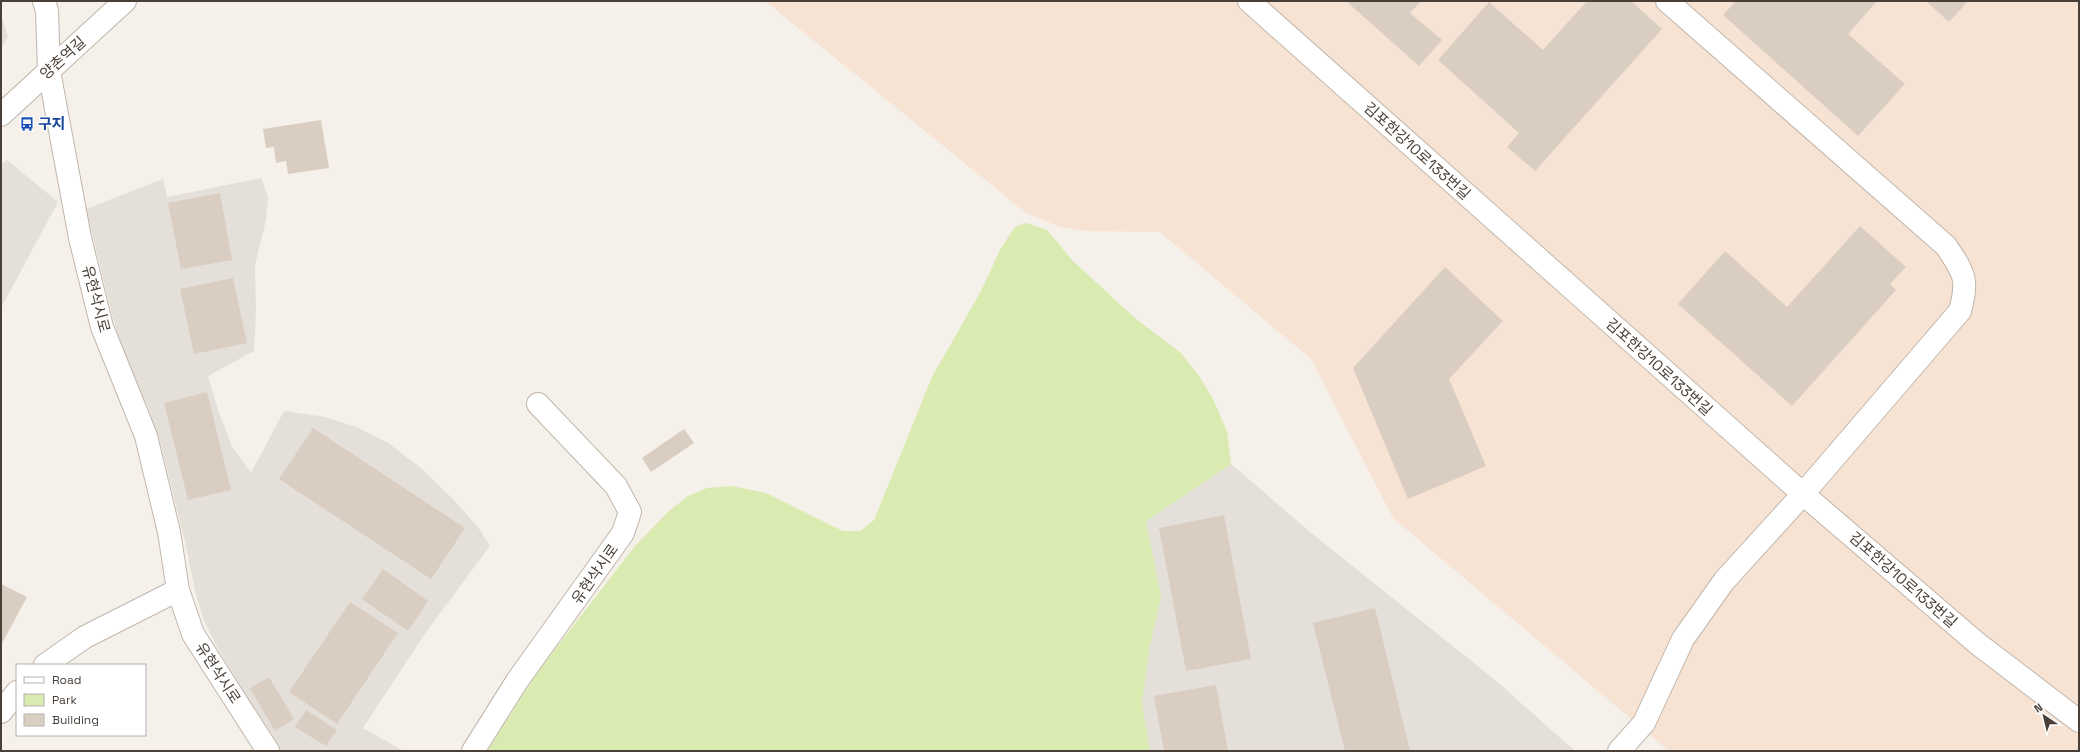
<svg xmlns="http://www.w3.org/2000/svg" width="2080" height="752" viewBox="0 0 2080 752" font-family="'Space Grotesk','Noto Sans KR',sans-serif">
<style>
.commercial{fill:#f7e3d4}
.industrial{fill:#e5dfda}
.green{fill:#d9ebb0}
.building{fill:#dacdc1}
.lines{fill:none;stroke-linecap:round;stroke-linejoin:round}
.minor-casing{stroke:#c1b6ab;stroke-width:24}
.minor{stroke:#fff;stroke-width:22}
.labels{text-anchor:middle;stroke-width:3;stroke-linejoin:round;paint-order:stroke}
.street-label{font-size:15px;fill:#493f37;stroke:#fff}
.transit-label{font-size:15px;font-weight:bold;fill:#164399;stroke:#fff;text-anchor:start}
</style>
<rect width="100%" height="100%" fill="#f5f0e9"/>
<path class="commercial" d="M765 1H2079V751H1669L1393 518 1311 359 1160 232 1086 231 1060 227 1026 213Z"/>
<path class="industrial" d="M1 15 8 37 1 48Z
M7 160 58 202 1 308V165Z
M261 178 268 197 266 220 255 265 256 311 254 351 208 376 219 413 232 446 251 473 284 411 325 417 356 427 388 443 421 468 454 500 480 530 490 546 426 632 363 728 404 751H281L218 649 204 621 195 591 185 541 160 442 148 407 125 358 113 318 86 209 163 179 167 197Z
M1231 464 1310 532 1494 679 1575 751H1150L1142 703 1149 650 1161 597 1146 521Z"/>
<path class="green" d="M1026 223 1047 230 1073 261 1136 319 1181 353 1199 376 1213 399 1227 431 1231 464 1146 521 1161 597 1149 650 1142 703 1150 751H487L539 670 635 546 669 511 688 496 707 488 731 486 766 493 843 531H860L874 520 932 377 981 291 1001 248 1015 227Z"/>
<path class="building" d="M1346 1H1421L1410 13 1442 40 1419 66Z
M1587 1H1631L1662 29 1535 171 1507 147 1519 133 1438 60 1489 2 1543 50Z
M1736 1H1877L1848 34 1905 84 1858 136 1723 15Z
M1926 1H1968L1949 22Z
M321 120 329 168 288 174 286 161 276 163 274 147 266 148 263 129Z
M220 193 232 260 181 269 168 203Z
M1860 226 1906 267 1890 284 1896 290 1792 406 1678 304 1725 251 1787 307Z
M1445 267 1503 321 1449 379 1486 466 1408 499 1353 368Z
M233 278 247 343 194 354 180 289Z
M207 392 231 490 188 500 164 403Z
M313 428 465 528 431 579 279 479Z
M684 429 694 443 651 472 642 458Z
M1224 515 1251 659 1186 671 1159 528Z
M383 569 428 601 408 631 362 599Z
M1 584 27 597 1 645Z
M350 602 398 633 337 724 289 692Z
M1375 608 1410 751H1345L1313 623Z
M269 677 294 719 275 731 250 688Z
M1216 685 1228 751H1164L1154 696Z
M306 710 337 730 326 746 295 727Z"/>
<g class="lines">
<defs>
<path id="minor" d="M44 1 47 11 49 71 80 238 102 327 146 436 169 532 178 590 193 634 268 751
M1249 1 1803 494 1978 644 2079 721
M1 115 125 1
M45 665 85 637 178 590
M1 712 17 692
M473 751 517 681 623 533 630 512 616 486 538 404
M1619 751 1644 723 1683 639 1724 581 1803 494 1960 311C1969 279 1964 273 1946 246L1667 1"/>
</defs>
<use href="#minor" class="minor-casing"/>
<use href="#minor" class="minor"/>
</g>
<defs>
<symbol id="bus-bare" viewBox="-9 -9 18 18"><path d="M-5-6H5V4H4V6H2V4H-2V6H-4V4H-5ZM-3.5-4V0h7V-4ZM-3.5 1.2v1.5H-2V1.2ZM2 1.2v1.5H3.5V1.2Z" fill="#1a4fb4" stroke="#fff" stroke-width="2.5" paint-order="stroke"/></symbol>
</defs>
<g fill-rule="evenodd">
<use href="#bus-bare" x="17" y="114" width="20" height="20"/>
</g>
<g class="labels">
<g class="street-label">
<text transform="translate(63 58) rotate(-42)" y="5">양촌역길</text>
<text transform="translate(1417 151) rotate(42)" y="5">김포한강10로133번길</text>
<text transform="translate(96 299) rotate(75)" y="5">유현삭시로</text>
<text transform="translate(1659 367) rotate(42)" y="5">김포한강10로133번길</text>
<text transform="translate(595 574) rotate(-55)" y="5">유현삭시로</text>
<text transform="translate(1903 580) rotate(41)" y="5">김포한강10로133번길</text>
<text transform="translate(218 673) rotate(57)" y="5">유현삭시로</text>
</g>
<g class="transit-label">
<text x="38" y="129">구지</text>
</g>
</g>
<rect width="2080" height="752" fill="none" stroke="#493f37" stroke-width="4"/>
<rect x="16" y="664" width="130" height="72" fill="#ffffff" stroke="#b6b2af"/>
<rect x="24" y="677" width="20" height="6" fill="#ffffff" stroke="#b6b2af"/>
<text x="52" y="684" font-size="12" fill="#493f37">Road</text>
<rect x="24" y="694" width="20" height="12" fill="#d9ebb0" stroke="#b6b2af"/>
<text x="52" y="704" font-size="12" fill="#493f37">Park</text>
<rect x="24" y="714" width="20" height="12" fill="#dacdc1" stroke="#b6b2af"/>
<text x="52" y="724" font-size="12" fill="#493f37">Building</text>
<g transform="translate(2044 716) rotate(325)" stroke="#ffffff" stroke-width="3" paint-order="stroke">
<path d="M0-3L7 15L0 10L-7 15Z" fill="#493f37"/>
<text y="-6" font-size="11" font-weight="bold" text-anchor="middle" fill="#493f37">N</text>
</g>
</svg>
